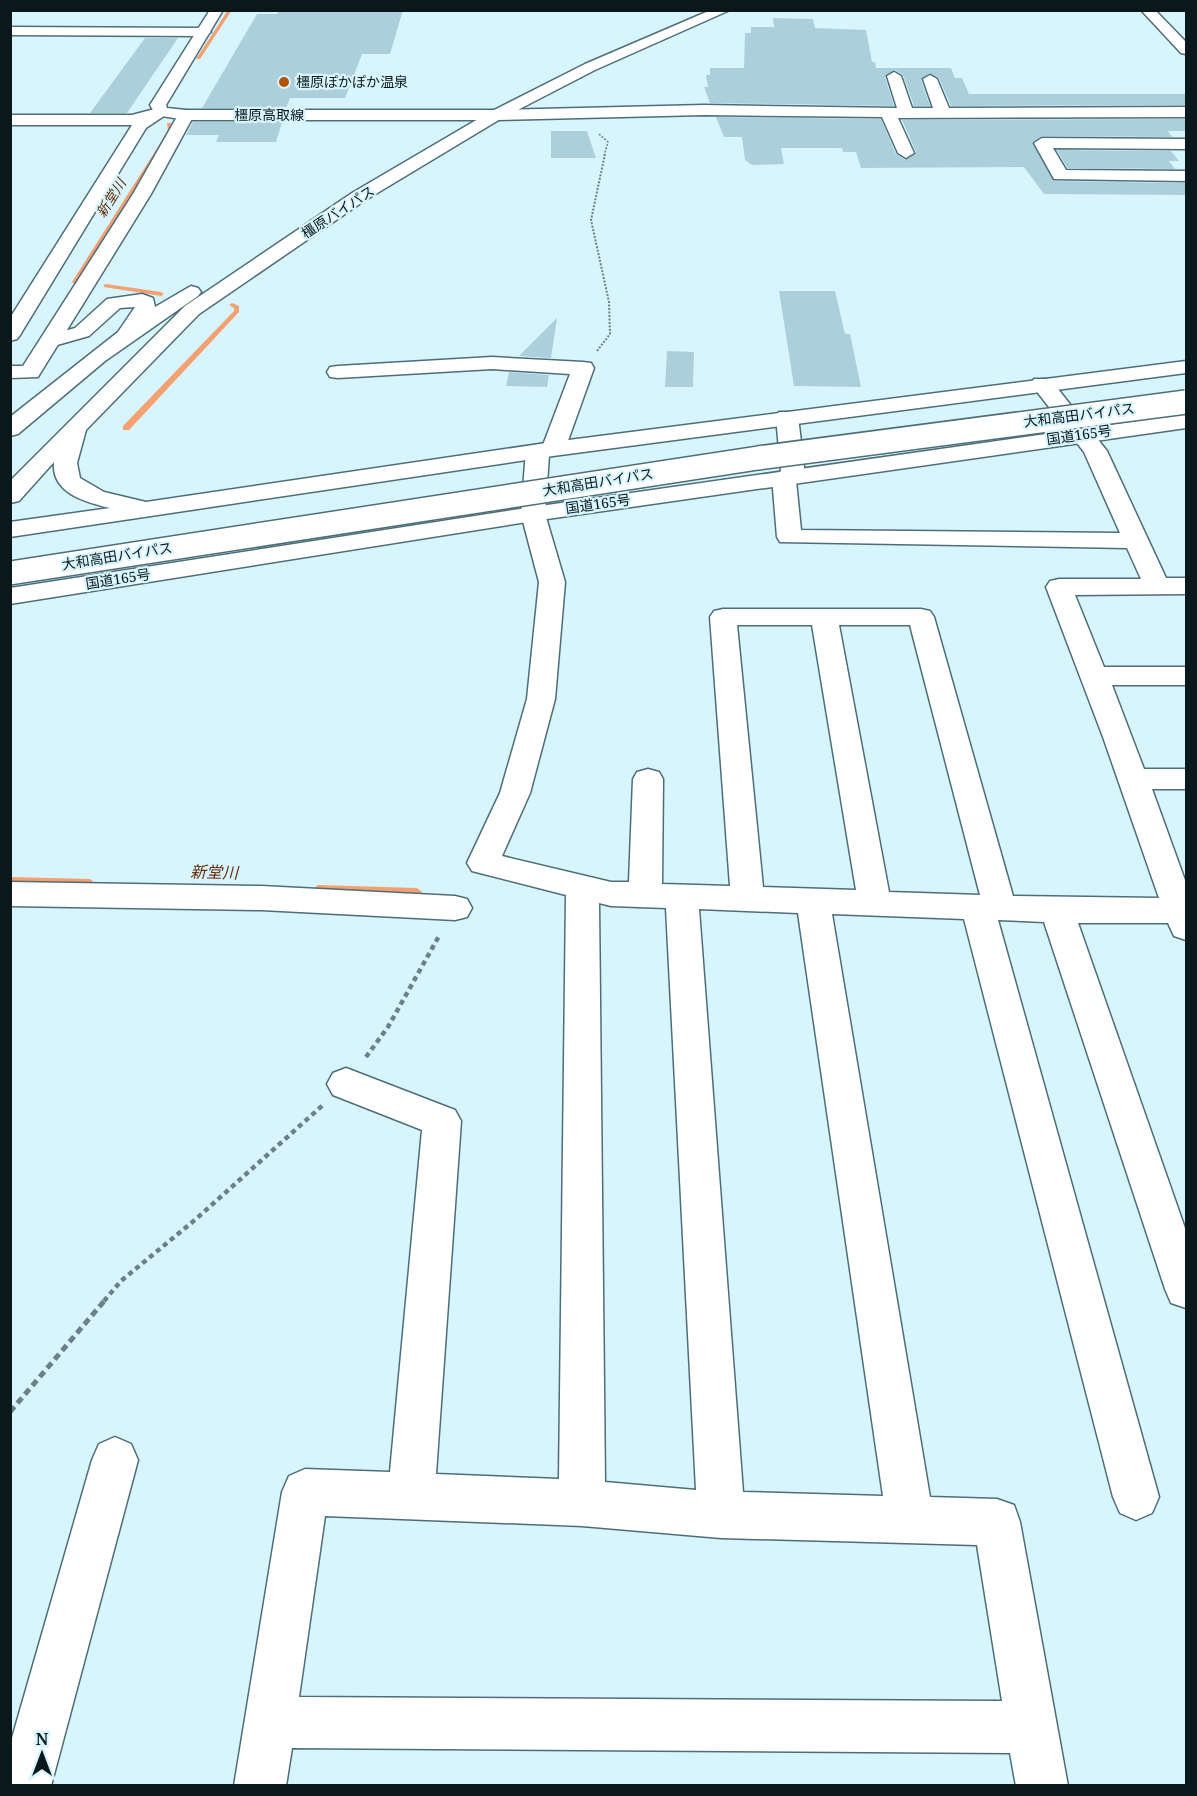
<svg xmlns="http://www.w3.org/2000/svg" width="1197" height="1796" viewBox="0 0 1197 1796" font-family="'Noto Serif','Noto Sans JP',serif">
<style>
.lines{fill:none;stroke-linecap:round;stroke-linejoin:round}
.stream{fill:#f4a070;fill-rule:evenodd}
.building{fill:#acd0db}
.minor-casing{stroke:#4d6e78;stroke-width:3}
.major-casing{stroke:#4d6e78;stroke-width:3}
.highway-casing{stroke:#4d6e78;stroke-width:3}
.path-far3{stroke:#6c8187;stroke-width:1.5;stroke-dasharray:2 1.5;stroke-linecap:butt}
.path-far2{stroke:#6c8187;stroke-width:2;stroke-dasharray:2 1.5;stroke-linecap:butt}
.path-far1{stroke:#6c8187;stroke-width:4.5;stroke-dasharray:5 4;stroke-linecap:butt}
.path{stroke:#6c8187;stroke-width:5;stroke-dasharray:7 4.5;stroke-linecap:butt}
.minor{fill:#fff;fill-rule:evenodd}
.major{fill:#fff;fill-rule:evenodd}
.highway{fill:#fff;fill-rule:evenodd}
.highway-bridge-casing{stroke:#4d6e78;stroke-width:26;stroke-linecap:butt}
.highway-bridge{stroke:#fff;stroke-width:23}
.poi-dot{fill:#b25306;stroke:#d8f5fe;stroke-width:2}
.labels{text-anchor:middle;stroke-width:4.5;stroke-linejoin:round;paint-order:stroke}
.far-poi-label{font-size:14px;fill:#0a181c;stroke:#d8f5fe;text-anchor:start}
.far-street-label{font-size:14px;fill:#0a181c;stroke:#d8f5fe}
.far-water-label{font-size:14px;font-style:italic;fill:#612d08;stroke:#d8f5fe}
.water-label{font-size:16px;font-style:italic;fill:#612d08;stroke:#d8f5fe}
</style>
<rect width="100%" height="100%" fill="#d8f5fe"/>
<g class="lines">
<path class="stream" d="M228 10H232L200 59H196Z
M167 123H171L174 131 79 281 83 283 80 285 73 283 72 282 168 131Z
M106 284 161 292 164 294 161 296 104 287V285Z
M232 303 239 306V312L129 430H123V426L234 311V308L229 305Z
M10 877 90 879 95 883 90 887 10 885Z
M318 885 417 888 422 892 417 896 318 893 313 889Z"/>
</g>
<path class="building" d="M279 10H403L390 54H362L345 98H290L286 108H202L257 14H277Z
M773 18 813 19 815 28 866 30 872 62H875L876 68H951L955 78H962L969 94H1186V105L951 106 939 78 929 73 921 80 930 106H914L903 75 895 70 885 77 894 106 710 103 704 87H708L706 75H710V68H744L745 33H751V27H774Z
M145 38H178L127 113H90Z
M716 117 881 119 896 154 905 160 916 152 902 120 1186 119V131H1168L1172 137 1042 136 1032 142 1054 181 1185 183 1186 195 1044 194 1024 167 861 168 856 152H843L842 148H781L784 164 752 165 745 160 742 137H724Z
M193 122H282L276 142H216L219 135H186Z
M551 131H587L596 158H551Z
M1057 150 1171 151 1179 161H1169L1175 169 1067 168Z
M779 291H835L845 334H850L861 387 794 386Z
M557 318 551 358 519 356Z
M667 351 694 352 693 387H665Z
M509 372 549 375 547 387 506 386Z"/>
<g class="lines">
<defs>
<path id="minor" d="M1141 10H1155L1186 42V54L1181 53Z
M10 27 204 28 211 32 204 36 10 35Z
M894 72 901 76 912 108H933L923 79 930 75 937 79 949 108 1186 107V117L898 118 914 153 906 158 898 153 882 117 704 115 496 120 488 115 496 110 704 105 897 108 887 76Z
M162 107 170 112 146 128 20 335 17 339 10 341V318L132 125H10V115H132Z
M186 110 194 115 151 194 41 372 38 377 10 378V366H23L133 194 178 115Z
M1042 138 1186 139V149L1053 148 1066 170 1186 171V181L1054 179 1034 143Z
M492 357 583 362 591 363 594 368 565 449 561 454 549 455 545 514 565 582 555 699 530 793 502 856 611 882H629L633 779 637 772 648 769 659 772 663 779 662 884 730 886 710 617 714 611 723 609H921L930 611 934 617 1013 896 1159 898 1103 737 1046 587 1050 581 1059 579H1141L1127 548 780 542 777 537 772 477 781 471 776 417 779 412H795L798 417 805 475 796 481 801 530 1120 533 1084 452 1031 384 1034 379H1050L1107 451 1166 578H1186V594L1075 595 1104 667H1186V685H1112L1144 769H1186V789H1152L1186 883V940L1174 936 1168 923H1078L1186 1231V1308L1171 1303 1165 1289 1044 922 998 920 1159 1497 1152 1513 1136 1520 1120 1513 1113 1497 964 919 832 914 930 1497 997 1499 1014 1505 1020 1522 1068 1786H1016L1010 1753 292 1748 286 1786H234L282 1492 289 1476 305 1469 390 1472 422 1130 333 1095 327 1084 333 1073 346 1068 359 1073 455 1110 461 1121 436 1474 559 1479 566 895 472 871 467 863 500 793 527 699 539 582 521 514 526 451 530 446 543 445 570 374 492 369 338 378 330 377 327 372 330 367 338 366ZM737 625H812L856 890 763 887ZM839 625H910L980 895 889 892ZM599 903 611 906 666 908 696 1490 605 1482ZM699 909 798 913 883 1496 743 1492ZM325 1516 582 1526 721 1538 977 1545 1002 1701 299 1697Z
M10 882 261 886 455 896 467 899 472 908 467 917 455 920 261 910 10 906Z
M115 1437 131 1444 138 1460 51 1786H10V1745L92 1460 99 1444Z"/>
<path id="major" d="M210 10H223L166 105 167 108 186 110H496L504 115 496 120H186L156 115 150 105Z"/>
<path id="highway" d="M711 10H730L595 70 502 118 364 201 199 314 86 430 77 463 80 478 104 492 146 502 553 442 1186 361V373L553 456 10 537V522L110 508C85 502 51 493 54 462L19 501 10 503V481L185 306 352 193 490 112 585 64Z
M191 286 198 288 201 292 198 296 105 361 18 434 10 436V417L118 332 135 307 120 308 89 336 50 347 43 345 40 341 43 337 75 328 107 299 142 294 153 298 155 307Z
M1186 414V428L533 521 10 604V588L533 507Z"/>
</defs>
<use href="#minor" class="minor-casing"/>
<use href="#major" class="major-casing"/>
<use href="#highway" class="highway-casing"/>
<path class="path-far3" d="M599 134 608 142 604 156"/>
<path class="path-far2" d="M597 351 610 334 609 302 591 220 605 154"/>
<path class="path-far1" d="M366 1057 388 1027 439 936
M104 1301 121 1281 196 1219 323 1105"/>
<path class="path" d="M10 1412 105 1300"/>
<use href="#minor" class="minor"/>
<use href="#major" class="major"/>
<use href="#highway" class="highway"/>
<defs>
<path id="highway-bridge" d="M10 573 758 458 1186 402"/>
</defs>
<use href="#highway-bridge" class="highway-bridge-casing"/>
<use href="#highway-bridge" class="highway-bridge"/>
</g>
<circle class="poi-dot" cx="284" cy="82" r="6"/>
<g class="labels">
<g class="far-poi-label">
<text x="296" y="87">橿原ぽかぽか温泉</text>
</g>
<g class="far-street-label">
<text x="269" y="120">橿原高取線</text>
<text transform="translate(338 212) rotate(-33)" y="5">橿原バイパス</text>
<text transform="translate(1079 415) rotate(-7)" y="5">大和高田バイパス</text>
<text transform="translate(1079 435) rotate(-8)" y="5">国道165号</text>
<text transform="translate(598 482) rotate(-9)" y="5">大和高田バイパス</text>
<text transform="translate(598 504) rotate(-8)" y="5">国道165号</text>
<text transform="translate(117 556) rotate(-9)" y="5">大和高田バイパス</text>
<text transform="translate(118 579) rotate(-9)" y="5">国道165号</text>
</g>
<g class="far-water-label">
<text transform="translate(111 198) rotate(-58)" y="5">新堂川</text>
</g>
<g class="water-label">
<text transform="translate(214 872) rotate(1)" y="6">新堂川</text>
</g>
</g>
<rect width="1197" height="1796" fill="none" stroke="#0a181c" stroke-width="24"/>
<g transform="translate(42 1754)" stroke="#d8f5fe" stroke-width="4.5" paint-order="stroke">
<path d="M0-4.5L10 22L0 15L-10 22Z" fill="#0a181c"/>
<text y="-9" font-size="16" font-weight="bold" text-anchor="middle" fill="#0a181c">N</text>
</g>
</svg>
